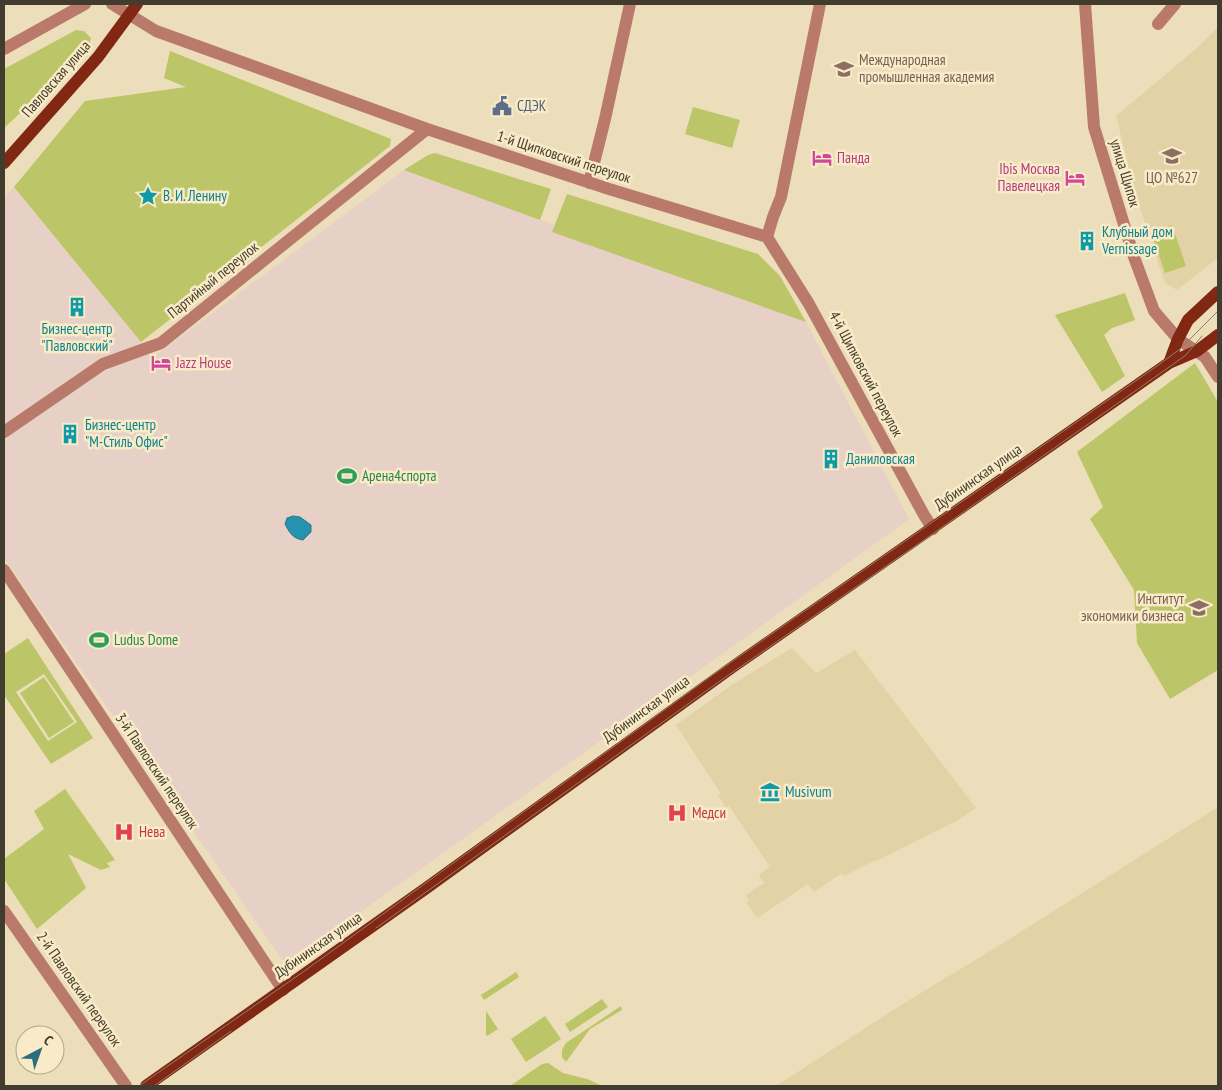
<svg xmlns="http://www.w3.org/2000/svg" width="1222" height="1090" viewBox="0 0 1222 1090" font-family="'PT Sans Narrow',sans-serif">
<style>
.built{fill:#e2d2a6}
.industrial{fill:#e7d0c5}
.green{fill:#bcc567;fill-rule:evenodd}
.water{fill:#2592b0;stroke:#2e7889}
.lines{fill:none;stroke-linecap:round;stroke-linejoin:round}
.minor{stroke:#ba7a6b;stroke-width:12}
.major{stroke:#812713;stroke-width:12}
.tram{stroke:#8b826a;stroke-width:1}
.labels{text-anchor:middle;stroke-width:5;stroke-linejoin:round;paint-order:stroke}
.education-label{font-size:15px;fill:#785e54;stroke:#f9ebc7;text-anchor:start}
.street-label{font-size:15px;fill:#423c2e;stroke:#f9ebc7}
.service-label{font-size:15px;fill:#4e5e75;stroke:#f9ebc7;text-anchor:start}
.hotel-label{font-size:15px;fill:#b23c85;stroke:#f9ebc7;text-anchor:start}
.culture-label{font-size:15px;fill:#0d838f;stroke:#f9ebc7;text-anchor:start}
.leisure-label{font-size:15px;fill:#27864d;stroke:#f9ebc7;text-anchor:start}
.health-label{font-size:15px;fill:#be3a42;stroke:#f9ebc7;text-anchor:start}
</style>
<rect width="100%" height="100%" fill="#ecdeba"/>
<path class="built" d="M1218 27V258L1177 290 1165 283 1136 196 1116 116 1197 48Z
M792 648 816 673 855 650 976 808 957 821 877 861 876 860 844 876 842 873 814 892 808 884 757 918 746 902 749 900 746 895 764 883 759 875 770 867 729 806 726 808 718 796 721 794 676 725 733 684Z
M1218 807V1086H776L901 1005 1005 942Z"/>
<path class="industrial" d="M404 170 555 225 553 232 806 322 909 519 725 652 286 965 4 558V198L14 187 141 342 152 358Z"/>
<path class="green" d="M76 30 84 31 91 38 89 46 70 67 4 128V69Z
M170 51 391 139 390 146 141 342 14 187 85 101 186 87 164 78Z
M693 107 740 120 732 148 685 134Z
M435 153 551 189 540 220 404 170 428 155Z
M567 194 758 254 780 276 806 322 552 232Z
M1172 225 1186 266 1165 273 1151 232Z
M1125 293 1135 320 1112 328 1104 335 1125 376 1102 392 1055 315Z
M1195 363 1218 402V670L1170 699 1137 643 1134 590 1090 519 1103 507 1077 452Z
M28 638 93 738 51 764 4 695V654ZM44 674 77 722 48 741 16 692Z
M44 677 74 722 49 738 20 693Z
M65 789 115 860 107 863 110 867 101 870 68 854 86 888 37 929 4 879V859L44 829 34 811Z
M516 972 519 977 484 1000 481 995Z
M602 999 608 1007 570 1032 565 1024Z
M621 1006 622 1010 590 1029 566 1062 562 1057V1050L566 1043Z
M486 1011 498 1029 487 1036 486 1034Z
M545 1016 561 1039 526 1062 511 1039Z
M548 1063 563 1073 587 1079 603 1086H510L542 1064Z"/>
<path class="water" d="M293 516 300 517 311 525V532L303 540C293 539 289 532 285 524L287 518Z"/>
<g class="lines">
<path class="minor" d="M112 4 156 31 427 129 609 189 767 237
M1085 4 1094 127 1134 257 1154 311 1178 339 1205 357 1218 377
M1158 24 1175 4
M4 49 85 4
M589 183 605 119 630 4
M767 237 809 304 924 515 933 529
M767 237 773 217 781 197 820 4
M4 432 103 364 161 343 427 129
M4 570 283 990
M4 911 126 1086"/>
<path class="major" d="M4 163 98 57 137 4
M1169 363 1178 339 1188 320 1218 292
M146 1086 425 889 734 666 1169 363 1197 351 1218 335"/>
<path class="tram" d="M376 928 720 681 921 542 1172 365 1186 355 1202 336
M139 1086 303 972 714 674 1157 366 1180 349 1218 311
M154 1086 231 1031"/>
</g>
<defs>
<symbol id="university-bare" viewBox="-9 -9 18 18"><path d="M0-5L7-2L0 1L-7-2ZM-4 1L0 2.5L4 1V4Q0 6-4 4Z" fill="#8d6e63" stroke="#f9ebc7" stroke-width="2.5" paint-order="stroke"/></symbol>
<symbol id="civic-bare" viewBox="-9 -9 18 18"><path d="M-.6-6.5H3V-4.5H.6V-3L4-1V1h2V6H-6V1h2V-1L-.6-3ZM-1.2 2.5V6h2.4V2.5Z" fill="#5c6f8a" stroke="#f9ebc7" stroke-width="2.5" paint-order="stroke"/></symbol>
<symbol id="school-bare" viewBox="-9 -9 18 18"><path d="M0-5L7-2L0 1L-7-2ZM-4 1L0 2.5L4 1V4Q0 6-4 4Z" fill="#8d6e63" stroke="#f9ebc7" stroke-width="2.5" paint-order="stroke"/></symbol>
<symbol id="hotel-bare" viewBox="-9 -9 18 18"><path d="M-6-4.5h1.5V1H6V5H4.5V3h-9V5H-6ZM-4 0a1.8 1.8 0 1 1 3.6 0ZM.5 0V-2.5h3Q6-2.5 6 0Z" fill="#d1479c" stroke="#f9ebc7" stroke-width="2.5" paint-order="stroke"/></symbol>
<symbol id="sight-bare" viewBox="-9 -9 18 18"><path d="M0-6L1.8-2.2L6-1.7L2.9 1.2L3.7 5.4L0 3.3L-3.7 5.4L-2.9 1.2L-6-1.7L-1.8-2.2Z" fill="#0f9aa8" stroke="#f9ebc7" stroke-width="2.5" paint-order="stroke"/></symbol>
<symbol id="building-bare" viewBox="-9 -9 18 18"><path d="M-4-6H4V6H1V3H-1V6H-4ZM-2.5-4.3h1.7v1.8h-1.7ZM.8-4.3h1.7v1.8H.8ZM-2.5-1h1.7V.8h-1.7ZM.8-1h1.7V.8H.8Z" fill="#0f9aa8" stroke="#f9ebc7" stroke-width="2.5" paint-order="stroke"/></symbol>
<symbol id="stadium-bare" viewBox="-9 -9 18 18"><path d="M0-5a6.5 5 0 1 0 0 10a6.5 5 0 1 0 0-10ZM-3.5-1.8h7v3.6h-7Z" fill="#2e9e5b" stroke="#f9ebc7" stroke-width="2.5" paint-order="stroke"/></symbol>
<symbol id="museum-bare" viewBox="-9 -9 18 18"><path d="M0-6L6-3V-2H-6V-3ZM-5-1h2V3h-2ZM-1-1h2V3h-2ZM3-1h2V3H3ZM-6 4H6V6H-6Z" fill="#0f9aa8" stroke="#f9ebc7" stroke-width="2.5" paint-order="stroke"/></symbol>
<symbol id="hospital-bare" viewBox="-9 -9 18 18"><path d="M-5-5h3v3.5h4V-5h3V5h-3V1.5h-4V5h-3Z" fill="#e0444e" stroke="#f9ebc7" stroke-width="2.5" paint-order="stroke"/></symbol>
</defs>
<g fill-rule="evenodd">
<use href="#university-bare" x="830" y="55" width="28" height="28"/>
<use href="#civic-bare" x="488" y="92" width="28" height="28"/>
<use href="#school-bare" x="1158" y="142" width="28" height="28"/>
<use href="#hotel-bare" x="808" y="144" width="28" height="28"/>
<use href="#hotel-bare" x="1061" y="164" width="28" height="28"/>
<use href="#sight-bare" x="134" y="182" width="28" height="28"/>
<use href="#building-bare" x="1073" y="227" width="28" height="28"/>
<use href="#building-bare" x="63" y="293" width="28" height="28"/>
<use href="#hotel-bare" x="147" y="349" width="28" height="28"/>
<use href="#building-bare" x="56" y="420" width="28" height="28"/>
<use href="#building-bare" x="817" y="445" width="28" height="28"/>
<use href="#stadium-bare" x="333" y="462" width="28" height="28"/>
<use href="#university-bare" x="1185" y="594" width="28" height="28"/>
<use href="#stadium-bare" x="85" y="626" width="28" height="28"/>
<use href="#museum-bare" x="756" y="778" width="28" height="28"/>
<use href="#hospital-bare" x="663" y="799" width="28" height="28"/>
<use href="#hospital-bare" x="110" y="818" width="28" height="28"/>
</g>
<g class="labels">
<g class="education-label">
<text x="859" y="65">Международная<tspan x="859" dy="17">промышленная академия</tspan></text>
<text x="1172" y="183" text-anchor="middle">ЦО №627</text>
<text x="1184" y="604" text-anchor="end">Институт<tspan x="1184" dy="17">экономики бизнеса</tspan></text>
</g>
<g class="street-label">
<text transform="translate(56 79) rotate(-49)" y="5">Павловская улица</text>
<text transform="translate(564 157) rotate(18)" y="5">1-й Щипковский переулок</text>
<text transform="translate(1125 173) rotate(73)" y="5">улица Щипок</text>
<text transform="translate(213 280) rotate(-39)" y="5">Партийный переулок</text>
<text transform="translate(866 374) rotate(62)" y="5">4-й Щипковский переулок</text>
<text transform="translate(978 477) rotate(-35)" y="5">Дубининская улица</text>
<text transform="translate(646 709) rotate(-36)" y="5">Дубининская улица</text>
<text transform="translate(157 771) rotate(56)" y="5">3-й Павловский переулок</text>
<text transform="translate(318 945) rotate(-35)" y="5">Дубининская улица</text>
<text transform="translate(79 989) rotate(55)" y="5">2-й Павловский переулок</text>
</g>
<g class="service-label">
<text x="517" y="111">СДЭК</text>
</g>
<g class="hotel-label">
<text x="837" y="163">Панда</text>
<text x="1060" y="174" text-anchor="end">Ibis Москва<tspan x="1060" dy="17">Павелецкая</tspan></text>
<text x="176" y="368">Jazz House</text>
</g>
<g class="culture-label">
<text x="163" y="201">В. И. Ленину</text>
<text x="1102" y="237">Клубный дом<tspan x="1102" dy="17">Vernissage</tspan></text>
<text x="77" y="334" text-anchor="middle">Бизнес-центр<tspan x="77" dy="17">"Павловский"</tspan></text>
<text x="85" y="430">Бизнес-центр<tspan x="85" dy="17">"М-Стиль Офис"</tspan></text>
<text x="846" y="464">Даниловская</text>
<text x="785" y="797">Musivum</text>
</g>
<g class="leisure-label">
<text x="362" y="481">Арена4спорта</text>
<text x="114" y="645">Ludus Dome</text>
</g>
<g class="health-label">
<text x="692" y="818">Медси</text>
<text x="139" y="837">Нева</text>
</g>
</g>
<rect width="1222" height="1090" fill="none" stroke="#423c2e" stroke-width="10"/>
<g transform="translate(40 1050) rotate(41)"><circle r="24" fill="#f9ebc7" stroke="#b0a58a"/>
<path d="M0-4L9 19L0 12L-9 19Z" fill="#2c6d80"/>
<text y="-8" font-size="14" font-weight="bold" text-anchor="middle" fill="#423c2e">С</text>
</g>
</svg>
